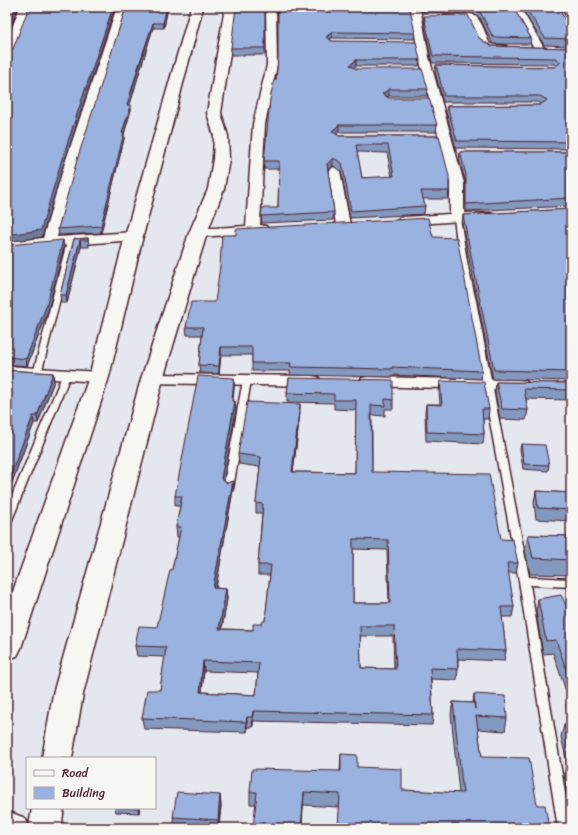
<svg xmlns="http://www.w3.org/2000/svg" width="578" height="835" viewBox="0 0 578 835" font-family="Sriracha,sans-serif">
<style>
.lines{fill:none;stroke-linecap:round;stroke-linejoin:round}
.lane-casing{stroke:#4a1f2b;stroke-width:3}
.street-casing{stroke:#4a1f2b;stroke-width:3}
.secondary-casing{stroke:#4a1f2b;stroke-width:3}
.lane{fill:#f6f6f2;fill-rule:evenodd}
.street{fill:#f6f6f2;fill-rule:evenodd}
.secondary{fill:#f6f6f2;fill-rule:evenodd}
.wall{fill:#8499c0;stroke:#4a1f2b;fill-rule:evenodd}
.shaded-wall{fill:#6c7d9c;stroke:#4a1f2b}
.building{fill:#9ab2df;stroke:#4a1f2b;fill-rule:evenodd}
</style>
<rect width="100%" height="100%" fill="#e4e8ee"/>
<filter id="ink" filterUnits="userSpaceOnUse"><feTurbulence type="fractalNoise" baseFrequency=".025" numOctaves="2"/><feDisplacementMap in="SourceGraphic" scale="8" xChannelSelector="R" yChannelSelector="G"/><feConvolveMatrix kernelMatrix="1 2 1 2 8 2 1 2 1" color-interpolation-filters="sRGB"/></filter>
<g filter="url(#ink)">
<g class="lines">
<defs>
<path id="lane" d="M457 216 460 218 468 267 476 301 529 577 571 579V587L530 585 571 828H558L519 581 468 301 460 267 454 218Z
M68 238H74L75 240 41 374 37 377 33 374Z
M66 373 70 376 12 520 11 522 7 523V508L62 376Z
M247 377 251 380 233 489 228 492 223 489 243 380Z"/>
<path id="street" d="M20 7H30L12 54 7 57V41Z
M117 7H127L76 166 57 237 134 232 139 233 141 236 139 239 134 240 7 250V242L43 238 64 166Z
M266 7H276L277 65 265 124 260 225 266 226 268 229 266 232 261 233 198 237 193 236 191 233 193 230 198 229 246 226 253 124 267 65Z
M410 7H420L429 57 464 183V213H491L493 216 491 219 404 225 399 224 397 221 399 218 404 217 450 214V183L419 57Z
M510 7H520L544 48 543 50H535Z
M560 7H570L571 18 568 17Z
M471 14C482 17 485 35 490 44L506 46 507 48 506 50 483 49 468 20 444 21 439 18 444 15Z
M334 167 340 171 350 225 348 228H338L336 225 328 171Z
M7 366 99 372 105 373 108 377 105 381 99 382 7 376Z
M152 374 312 376 318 377 321 381 318 385 312 386 146 383 143 379 146 375Z
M368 377 520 380 526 381 529 385 526 389 520 390 362 386 359 382 362 378Z"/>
<path id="secondary" d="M191 7H203L143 236 109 377 21 648 17 656 7 659V608L89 377 125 236Z
M225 7H237L221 113 228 136 229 159 224 189 207 233 163 379 83 694 72 758H42L53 694 141 379 189 233 208 189 213 159 214 136 207 113Z
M32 808H64L61 828H7V811L25 818 29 826Z"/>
</defs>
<use href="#lane" class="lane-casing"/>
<use href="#street" class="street-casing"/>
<use href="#secondary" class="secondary-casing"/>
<use href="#lane" class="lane"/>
<use href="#street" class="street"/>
<use href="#secondary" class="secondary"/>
</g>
<path class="wall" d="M126 7 167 12 164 28H153L139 73 130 105 131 110 124 134V139L101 233 59 235 58 229Z
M265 7V55H231V48Z
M278 7 415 33 414 39 332 38 330 40 332 41 420 60 419 66H356L354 68 356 69 428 89 427 96H389L387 97 437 125 436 132H339L337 134 339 136H439L449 191 448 199H423L425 206 424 214 350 218 341 171 333 166 328 170 334 212 333 220 262 223 261 216 278 208 279 169H264V161L276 80 278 59ZM357 152 387 153 392 177 362 178Z
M420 7H513L531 38 530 44H493L480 18 472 13H422Z
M521 7H557L567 22 571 23V46L544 45Z
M424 16 479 38 491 46 571 48V149L456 148 446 112 447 106 540 105 541 104 539 102H443L435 72 436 65 555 67 556 66 554 64 432 63 424 22Z
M460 152H571V206L466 211V183L459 160Z
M571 209V381L493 379 462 223 463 215Z
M433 237 482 371 481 379 392 375V377L290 375V371H252V355H221L219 374 200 373 199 365 202 335H187L186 327 215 302Z
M88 238 89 245V247H81L67 303H61L60 295 74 239Z
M7 245 64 247 48 311 27 366 7 364Z
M7 370 53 373 54 381 38 423H34L7 496Z
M234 378V388L233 401 236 411 223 480 227 483 233 481V490L216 588 226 589 227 599 222 629 253 630 262 624 265 621 270 575H258V565L262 513H256V503L260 467 239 464 238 454 300 413 293 472 355 473 356 410 334 409V403L287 402V393L289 378 393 400V409H385V416L372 415V472L501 539 518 563 516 573H508L514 607 512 617H502L506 651 504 661 458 659V669L457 680 431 679 433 715 432 725 253 721V727H247V732L144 729 142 718 160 690 165 657 137 656 135 646 157 627 172 570 179 537H177L176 527 180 506H175V496ZM353 549 387 550 389 603H353ZM360 636H393L394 669 361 668ZM204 671 258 673 256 695 202 692Z
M440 381 489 409 488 419H483L484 434 483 444 426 441 425 413 426 404H440L439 391Z
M496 382 571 383V400L526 399 528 410 526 420 500 419 495 392Z
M521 444 549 465 548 471 523 469 520 449Z
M536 491 571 493V521L536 519 534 502Z
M528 535 571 536V575L530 574 525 550Z
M538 599 571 615V812L564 775 567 762 561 737 564 725H571L566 706 568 697 553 653 543 654 536 611Z
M474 694 507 718 505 731 478 729 482 757 537 805 339 807 304 805 250 804V792L340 771 341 754 357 767 402 790 459 793 451 714 453 702 473 703Z
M220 795 221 806 219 828H175L173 817Z
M115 808H140L139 813 116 812Z"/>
<path class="shaded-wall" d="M16 7H18L7 37V29Z
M113 7H115L63 166 42 237 7 242V235L62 159Z
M167 7V12L164 28 163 23Z
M153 23V28L128 110 127 105Z
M332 32V38L326 44V37Z
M356 60V66L350 72V65Z
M389 89V96L382 101V94Z
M131 105V110L124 134V139L101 233V226L122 133Z
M339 125V132L332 138V131Z
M333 158V166L327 171V164Z
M63 240 64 247 48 311 27 366 26 359Z
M80 240 81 247 67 303 66 295Z
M221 347V355L219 374V366Z
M53 373 54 381 38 423 37 416Z
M234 378V388L232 410V401Z
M235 401 236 411 222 489 221 479Z
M300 404V413L292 482V472Z
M33 416 34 423 7 496V484Z
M233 481V490L214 598 213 588Z
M226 589 227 599 220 639 219 629Z
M203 661 204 671 201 702 200 692Z
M253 711V727L252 717Z
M247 717V732L246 722Z
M304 792 302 828H301Z
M220 795 221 806 218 828V820Z
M138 808H140L139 813Z"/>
<path class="building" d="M7 7H16L7 29Z
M29 7H113L62 159 41 230 7 235V52L13 49Z
M126 7H167L163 23H153L138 68 127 105H131L122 133H124L101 226 58 229 77 160Z
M236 7H265V48H231Z
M278 7H361L364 8 410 9 415 33 332 32 326 37 332 41 416 42 420 60H356L350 65 356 69H422L428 89H389L382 94 389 98H429L437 125H339L332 131 339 136H439L449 176V191H421L425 206 351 211 342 163 333 158 327 164 334 212 261 216 262 208H278L279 161H264L270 99 274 80H276L278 58ZM356 145H388L394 176 362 178Z
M473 7H513L531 38 493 37 480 12Z
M525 7H557L567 22 571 23V39L545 38Z
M468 15 479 38 491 46 571 48V142L457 141 447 106 540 105 547 100 540 96H444L436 65 555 67 561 62 555 58 433 56 424 16Z
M460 152H571V198L466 204V175Z
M571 209V372L494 370 463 215Z
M428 218 433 237 457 238 482 371 392 367V369L290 367 291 363H252V347H221L219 366 199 365 203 327H186L191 302H215L220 266 222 235H236V229Z
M88 238V240H80L66 295H60L74 239Z
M63 240 47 304 26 359 7 357V245Z
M7 370 53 373 37 416H33L7 484Z
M198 376 234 378 232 401H235L221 479 227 483 233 481 213 588 226 589 219 629 253 630V624H262L263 621H265L271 565H258L263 504 256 503 261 457 238 454 247 402 300 404 292 472 355 473 356 400H334V394L287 393 289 378 393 380V400L385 399V406L371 405 372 472 489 474 501 539 513 540 518 563H507L514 607H501L506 651 457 649 458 669 430 668 433 715 253 711 252 717H247L246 722 142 718 147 690H160L166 647 135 646 139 626 157 627 170 570H172L181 527H176L182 496H175ZM353 539 388 540 390 603H353ZM360 626H394L396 669 361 668ZM203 661 259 663 256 695 200 692Z
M440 381 484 382 489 409H482L484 434 427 432 426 404 442 405Z
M496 382 571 383V390L524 389 528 410 502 409Z
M521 444 545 445 549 465 524 464Z
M536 491 571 493V510L538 508Z
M528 535 571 536V560L533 558Z
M561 595 571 615V683L556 640 546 641 538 599Z
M474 694 505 696 507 718 476 716 482 757 529 758 537 805H545L549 828H338L340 794 304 792 301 828H253L257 792H250L252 769 341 771V754L357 755V767L402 769V790L463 793 453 702 474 703 475 709Z
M569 694H571V701Z
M564 725H571V753Z
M567 762H571V783Z
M177 792 220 795 218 820 173 817Z"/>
</g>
<rect width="578" height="835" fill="none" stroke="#f6f6f2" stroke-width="24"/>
<rect x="12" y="12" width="554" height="811" fill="none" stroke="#4a1f2b" stroke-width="1.5" filter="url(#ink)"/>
<rect x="26" y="757" width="130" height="52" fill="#f6f6f2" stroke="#b1a0a2"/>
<rect x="34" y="770" width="20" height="6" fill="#f6f6f2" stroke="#b1a0a2"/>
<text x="62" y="777" font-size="12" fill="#4a1f2b">Road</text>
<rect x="34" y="787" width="20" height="12" fill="#9ab2df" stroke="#b1a0a2"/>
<text x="62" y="797" font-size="12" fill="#4a1f2b">Building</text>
</svg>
